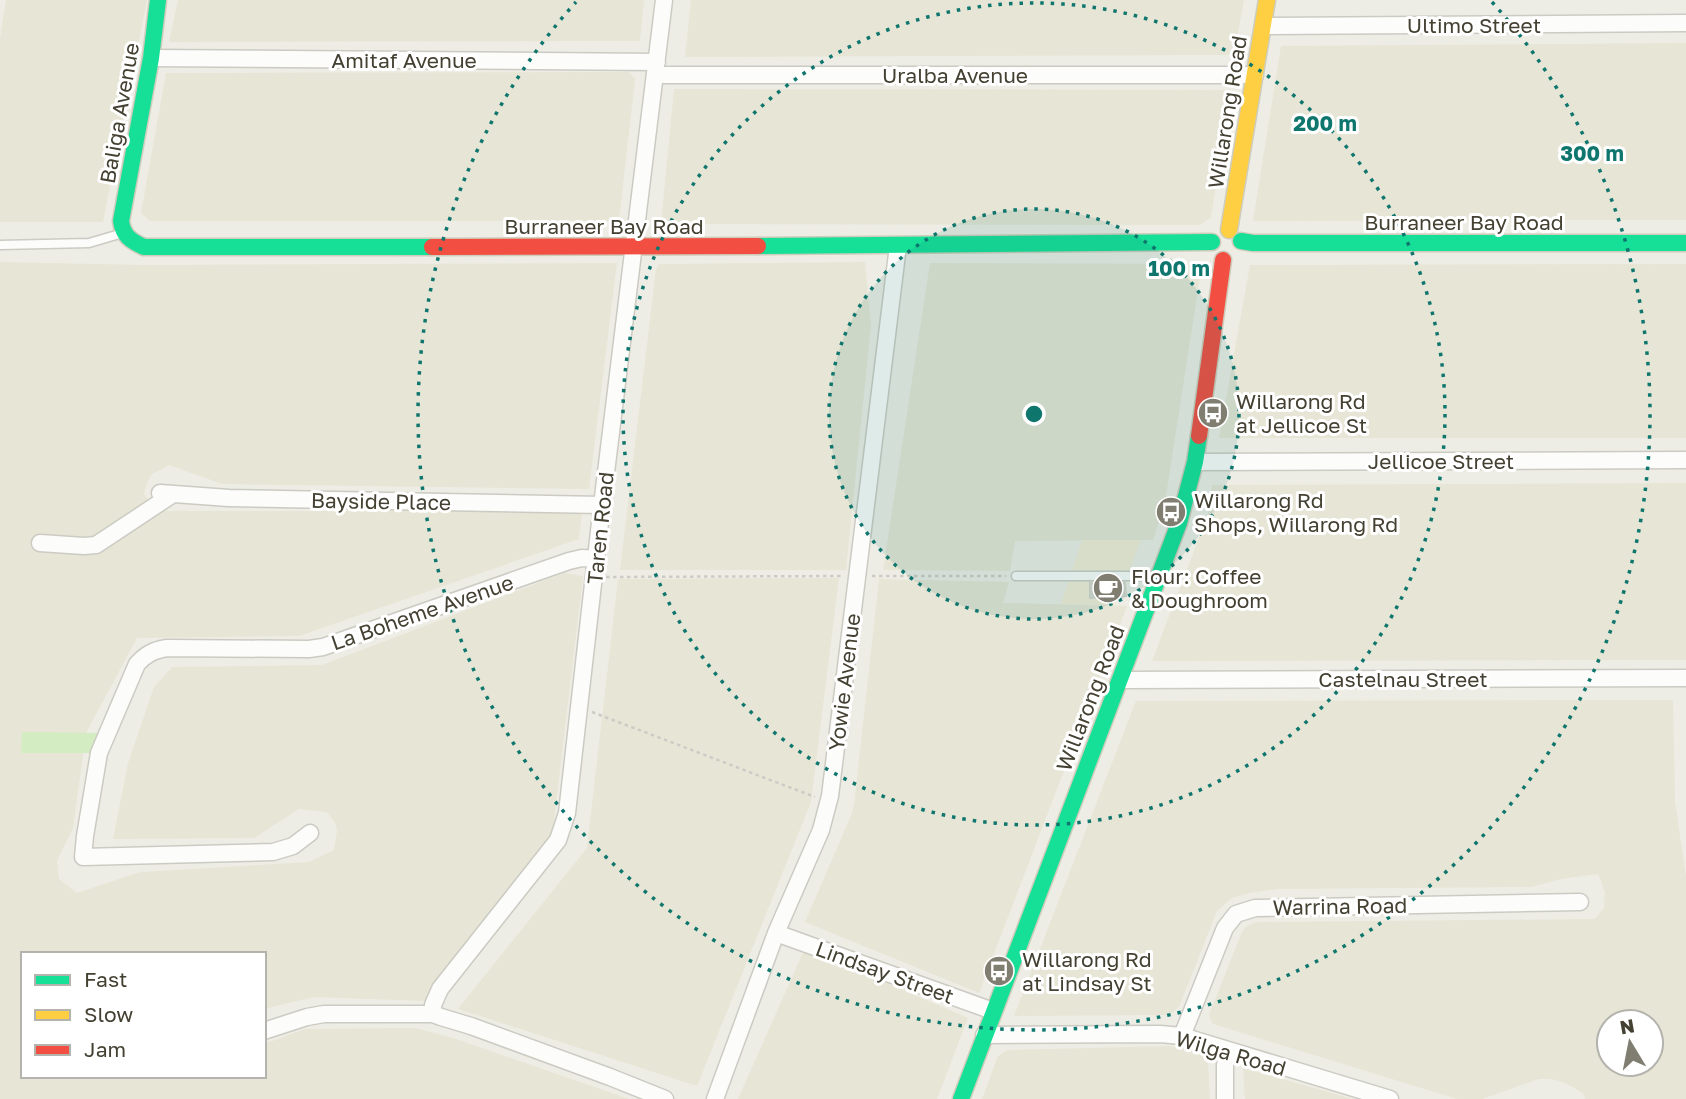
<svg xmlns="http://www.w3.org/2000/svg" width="1686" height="1099" font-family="'Golos Text',sans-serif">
<rect width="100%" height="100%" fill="#eeede5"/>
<!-- residential -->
<path fill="#e7e5d5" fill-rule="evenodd" d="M6,0H147L103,222H0V38Z
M178,0H644L640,41L169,42Z
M691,0H1244L1234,55L685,57Z
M1686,43V220L1253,221L1281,46Z
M629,72L635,79L619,221H150L141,213L166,73Z
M674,89L1231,90L1211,217L1200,225L661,224Z
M0,262L143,265L617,263L589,489L222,484L169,465L152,474L147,483L144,494L151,504L161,511H582L579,539L299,636L137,638L86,733L73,828L57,861L59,879L77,893L140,872L309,862L334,850L337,831L335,823L327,812L299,809L254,838L113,839L128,763L154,687L172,667L322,665L564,573L583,576L552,838L425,1001L314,997L264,1009V954H23V1076H264V1044L305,1029L415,1028L453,1038L629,1099H0Z
M865,262L871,325L846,570H620L656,269L659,264Z
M930,263L1202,264L1165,502L1153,540L1015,541L1010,571L883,570Z
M1686,264V438H1219L1250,265Z
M1686,483V660L1152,661L1208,514L1212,485Z
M839,578L811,802L697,1086L458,1009L587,848L618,579Z
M879,579L1009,582L1003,603L1127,606L979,993L805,922L850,818L854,805Z
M1673,700L1675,801L1686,877V1099H1585L1583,1093L1567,1084L1552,1079H1539L1482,1099H1457L1213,1024L1209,1015L1239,939L1243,930L1247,926L1256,922L1595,919L1604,908L1605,892L1598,874L1561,879L1531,887L1278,889L1249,893L1232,898L1217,911L1179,1007L1169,1015L1014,1016L1136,701ZM1609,1022H1651V1064H1609Z
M805,948L968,1018L937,1099H738Z
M1171,1046L1200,1051L1208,1061L1210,1099H982L998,1056L1008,1050Z
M1243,1068L1353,1099H1245Z"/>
<!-- commercial -->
<path fill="#f3ecd6" d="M1082,540H1141L1115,606L1061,604Z"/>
<!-- green -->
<path fill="#d4ecc2" d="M22,732L107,733L99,753H21Z"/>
<!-- building -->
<path fill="#d7d6ce" stroke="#d6d4cb" stroke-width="2" d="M1090,583H1125L1126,596L1090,598Z"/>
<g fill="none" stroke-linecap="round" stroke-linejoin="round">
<!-- lane casing -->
<g stroke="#cccbc3" stroke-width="11">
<path id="lane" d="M0,245L89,243L123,233
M1016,576H1157"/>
</g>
<!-- street casing -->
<g stroke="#cccbc3" stroke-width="19">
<path id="street" d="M1263,26L1686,23
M151,58L657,62
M656,75H1255
M1195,462L1686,460
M160,493L229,498L602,505
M40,543L84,546L96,545L173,494
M1120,680L1686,678
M310,833L293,846L273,852L83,857L85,836L99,753L137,664C146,654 154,650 167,648L309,649L323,647L569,561L582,558L596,559
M776,933L993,1011
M433,1014V1005L440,989L558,840L567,813L602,505L664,0
M264,1031L307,1017L324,1014H433L441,1017L471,1026L610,1077L665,1099
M984,1035L1160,1034L1182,1036L1390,1099
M1182,1036L1225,928L1236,914L1255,908L1580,902
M715,1099L776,933L821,830L830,796L898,246
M1225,1099V1065L1228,1050"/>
</g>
<!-- fast casing -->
<g stroke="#ceccbb" stroke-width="19">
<path id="fast" d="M158,0L151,58L121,221C123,236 131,241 144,247H432
M1241,241L1253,243H1686
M758,246L1212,242
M961,1099L1179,523L1195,462L1199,436"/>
</g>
<!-- slow casing -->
<g stroke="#ceccbb" stroke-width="19">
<path id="slow" d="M1229,230L1267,0"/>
</g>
<!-- jam casing -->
<g stroke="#ceccbb" stroke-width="19">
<path id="jam" d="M432,247L758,246
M1199,436L1223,260"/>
</g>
<!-- path -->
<path stroke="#cdcbc5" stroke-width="2.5" stroke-dasharray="3.5 3.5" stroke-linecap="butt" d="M872,576H1006
M606,577L841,576
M592,712L815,797"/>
<!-- lane -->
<use href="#lane" stroke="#fcfcfb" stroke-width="8"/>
<!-- street -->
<use href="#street" stroke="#fcfcfb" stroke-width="16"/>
<!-- fast -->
<use href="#fast" stroke="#16e098" stroke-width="16"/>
<!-- slow -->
<use href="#slow" stroke="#ffcf43" stroke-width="16"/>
<!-- jam -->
<use href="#jam" stroke="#f24e42" stroke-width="16"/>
</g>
<!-- distance rings -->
<circle cx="1034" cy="414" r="205" fill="#0f766e" fill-opacity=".12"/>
<g fill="none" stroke="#0f766e" stroke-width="3.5" stroke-dasharray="3.5 7">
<circle cx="1034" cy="414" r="205"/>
<circle cx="1034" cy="414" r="411"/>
<path d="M1492 2A616 616 0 1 1 576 2"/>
</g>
<!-- icons -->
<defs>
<g id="bus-disc" transform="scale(1.575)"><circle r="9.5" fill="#807d71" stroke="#fff"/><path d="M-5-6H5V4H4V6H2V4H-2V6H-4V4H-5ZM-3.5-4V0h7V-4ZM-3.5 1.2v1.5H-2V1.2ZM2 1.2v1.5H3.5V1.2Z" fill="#fff"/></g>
<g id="cafe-disc" transform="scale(1.575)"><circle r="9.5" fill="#807d71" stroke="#fff"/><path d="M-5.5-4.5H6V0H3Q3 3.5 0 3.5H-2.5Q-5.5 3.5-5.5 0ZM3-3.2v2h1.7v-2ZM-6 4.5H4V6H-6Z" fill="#fff"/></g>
</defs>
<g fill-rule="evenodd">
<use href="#bus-disc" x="1213" y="413"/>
<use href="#bus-disc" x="1171" y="512"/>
<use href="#cafe-disc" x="1108" y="588"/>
<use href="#bus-disc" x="999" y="971"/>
</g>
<g text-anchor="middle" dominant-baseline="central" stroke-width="6" stroke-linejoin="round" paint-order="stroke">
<!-- street labels -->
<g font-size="21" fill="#444032" stroke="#fff">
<text x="1474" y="25">Ultimo Street</text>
<text x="404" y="60">Amitaf Avenue</text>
<text x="955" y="75">Uralba Avenue</text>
<text transform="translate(1227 112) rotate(-81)">Willarong Road</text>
<text transform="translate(119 113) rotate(-80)">Baliga Avenue</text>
<text x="1464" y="222">Burraneer Bay Road</text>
<text x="604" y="226">Burraneer Bay Road</text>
<text x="1441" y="461">Jellicoe Street</text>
<text transform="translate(381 501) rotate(1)">Bayside Place</text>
<text transform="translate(600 528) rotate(-84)">Taren Road</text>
<text transform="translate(422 612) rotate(-19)">La Boheme Avenue</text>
<text x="1403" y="679">Castelnau Street</text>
<text transform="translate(844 682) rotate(-83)">Yowie Avenue</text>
<text transform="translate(1090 698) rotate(-69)">Willarong Road</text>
<text transform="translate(1340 906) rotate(-1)">Warrina Road</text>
<text transform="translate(885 972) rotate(20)">Lindsay Street</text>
<text transform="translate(1231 1053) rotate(16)">Wilga Road</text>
</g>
<!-- poi labels -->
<g font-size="21" fill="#444032" stroke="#fff" text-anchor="start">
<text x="1236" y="401">Willarong Rd<tspan x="1236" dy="24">at Jellicoe St</tspan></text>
<text x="1194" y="500">Willarong Rd<tspan x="1194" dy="24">Shops, Willarong Rd</tspan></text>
<text x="1131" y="576">Flour: Coffee<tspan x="1131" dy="24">&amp; Doughroom</tspan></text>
<text x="1022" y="959">Willarong Rd<tspan x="1022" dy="24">at Lindsay St</tspan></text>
</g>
</g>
<circle cx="1034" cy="414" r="10" fill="#0f766e" stroke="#fff" stroke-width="3.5"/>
<g font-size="21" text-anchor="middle" font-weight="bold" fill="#0f766e" stroke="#fff" stroke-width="6" stroke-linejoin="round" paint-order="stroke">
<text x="1325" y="131">200 m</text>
<text x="1592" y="161">300 m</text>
<text x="1179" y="276">100 m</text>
</g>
<!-- legend -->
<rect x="21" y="952" width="245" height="126" fill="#ffffff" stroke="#b4b3ad" stroke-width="2"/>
<rect x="35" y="975" width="35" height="10" fill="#16e098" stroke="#b4b3ad" stroke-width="2"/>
<text x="84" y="987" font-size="21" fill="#444032">Fast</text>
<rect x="35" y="1010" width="35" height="10" fill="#ffcf43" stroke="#b4b3ad" stroke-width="2"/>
<text x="84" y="1022" font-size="21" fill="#444032">Slow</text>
<rect x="35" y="1045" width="35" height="10" fill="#f24e42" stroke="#b4b3ad" stroke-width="2"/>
<text x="84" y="1057" font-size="21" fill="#444032">Jam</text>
<!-- north arrow -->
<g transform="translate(1630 1043) rotate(350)"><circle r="33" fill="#ffffff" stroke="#b4b3ad" stroke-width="2"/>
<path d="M0-5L12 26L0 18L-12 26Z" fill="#807d71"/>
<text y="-10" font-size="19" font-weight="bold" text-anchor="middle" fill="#444032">N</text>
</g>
</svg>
